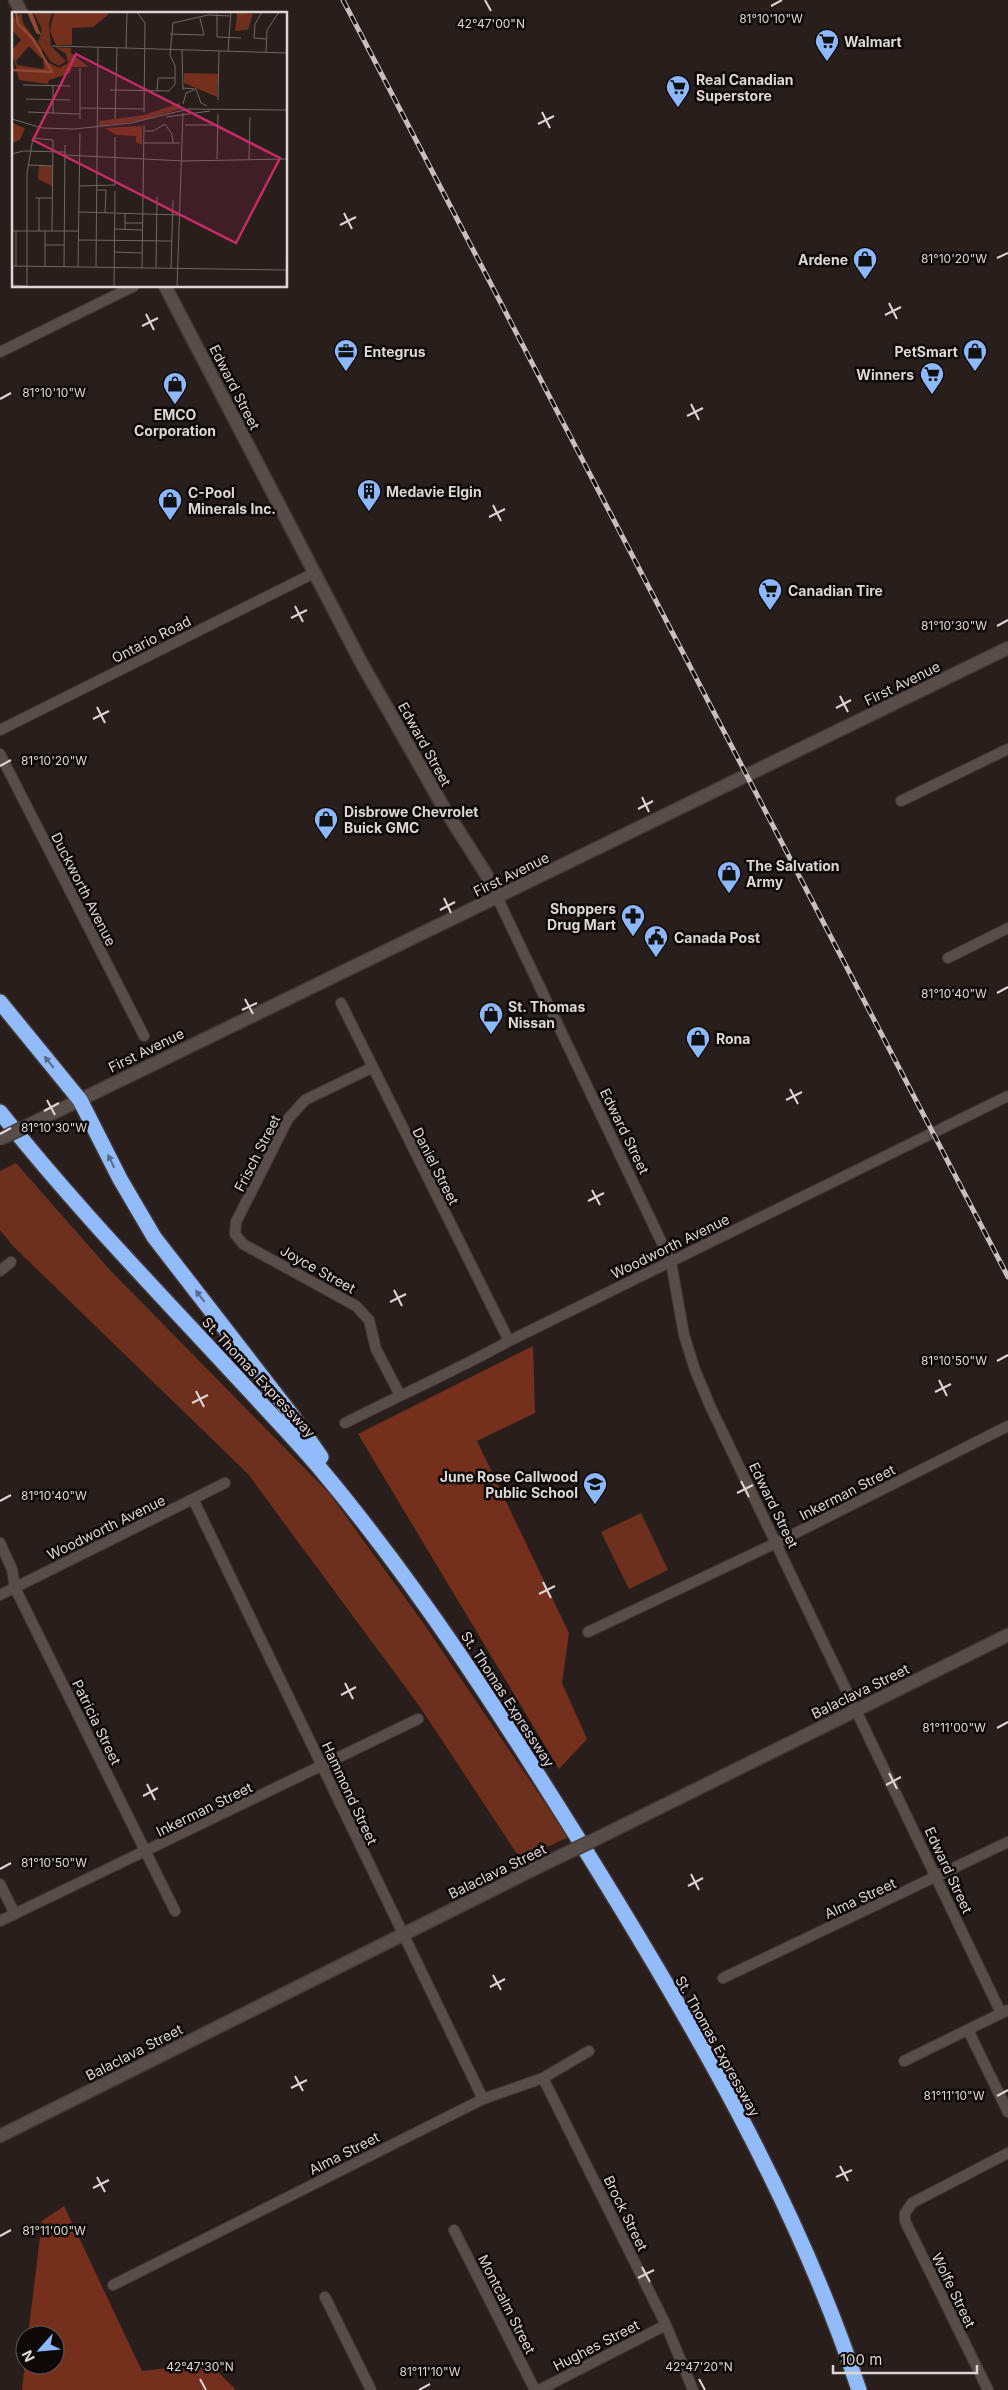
<svg xmlns="http://www.w3.org/2000/svg" width="1008" height="2390" font-family="Inter,sans-serif">
<rect width="100%" height="100%" fill="#281e1b"/>
<!-- green -->
<path fill="#6e301e" d="M16,1163L110,1270L329,1493L424,1624L568,1837L521,1860L420,1707L248,1474L13,1246L0,1230V1171Z
M641,1513L668,1570L629,1589L601,1532Z"/>
<!-- forest -->
<path fill="#74301d" d="M533,1346L535,1413L477,1441L569,1633L562,1683L587,1739L559,1769L358,1434Z
M64,2206L142,2371L209,2363L236,2390H22L25,2362V2365H55V2335H28L42,2221Z"/>
<g fill="none" stroke-linecap="round" stroke-linejoin="round">
<!-- street casing -->
<g stroke="#413937" stroke-width="12">
<path id="street" d="M0,352L134,286
M0,730L314,573
M0,754L144,1036
M901,801L1008,749
M497,897L671,1262L684,1335L695,1370L711,1408L1001,2013
M948,958L1008,928
M341,1003L509,1341
M371,1068L305,1100L288,1119L236,1222L235,1234L243,1244L356,1306L369,1320L376,1349L400,1395
M0,1271L11,1262
M345,1423C400,1395 455,1371 509,1341L1008,1096
M193,1499L483,2099
M0,1543L12,1569L15,1588L175,1911
M0,1595L225,1483
M588,1632L776,1543L1008,1426
M0,1884L15,1914
M0,1921L418,1719
M723,1978L1008,1842
M968,2030L1008,2112
M904,2061L1008,2010
M543,2078L666,2325L693,2390
M454,2230L535,2390
M113,2285L483,2099L543,2078L589,2051
M325,2297L371,2390
M539,2390L666,2325
M988,2390L905,2221V2213L912,2203L1008,2153"/>
</g>
<!-- secondary casing -->
<g stroke="#413937" stroke-width="15">
<path id="secondary" d="M15,0L22,14
M165,286L362,664L444,808L486,874L497,897
M41,1119C363,961 686,805 1008,648
M602,1836L1008,1635
M0,2136L532,1870"/>
</g>
<!-- highway casing -->
<g stroke="#413937" stroke-width="18">
<path id="highway" d="M0,1002L80,1100L120,1179L154,1237L291,1414L321,1457
M0,1112C76,1208 161,1295 244,1385C269,1412 294,1438 318,1466C420,1587 505,1721 589,1856C693,2024 797,2202 859,2390"/>
</g>
<!-- street -->
<use href="#street" stroke="#584d49" stroke-width="10"/>
<!-- secondary -->
<use href="#secondary" stroke="#584d49" stroke-width="12"/>
<!-- highway -->
<use href="#highway" stroke="#92bbfc" stroke-width="15"/>
<!-- rail casing -->
<g stroke="#c8c0be" stroke-width="5">
<path id="rail" d="M343,0L1008,1277"/>
</g>
<!-- rail -->
<use href="#rail" stroke="#0e0908" stroke-width="3" stroke-dasharray="9" stroke-linecap="butt"/>
<!-- secondary-bridge casing -->
<g stroke="#413937" stroke-width="15" stroke-linecap="butt">
<path id="secondary-bridge" d="M0,1139L41,1119
M532,1870L602,1836"/>
</g>
<!-- secondary-bridge -->
<use href="#secondary-bridge" stroke="#584d49" stroke-width="12"/>
</g>
<!-- one-way arrows -->
<defs><path id="oneway-solid" d="M-6-.8H1V-3.2L6.5 0L1 3.2V.8H-6Z" transform="scale(1.25)"/></defs>
<g fill="#576b8e">
<use href="#oneway-solid" transform="translate(49 1062) rotate(-129)"/>
<use href="#oneway-solid" transform="translate(111 1161) rotate(-116)"/>
<use href="#oneway-solid" transform="translate(200 1296) rotate(-128)"/>
</g>
<!-- ticks -->
<path fill="none" stroke="#ddd6d4" stroke-width="2" d="M485,0L491,11M771,6L782,0M542,112L550,128M538,124L554,116M344,213L352,229M340,225L356,217M997,258L1008,253M889,303L897,319M146,314L154,330M885,315L901,307M142,326L158,318M0,399L11,393M691,404L699,420M687,416L703,408M493,505L501,521M489,517L505,509M295,606L303,622M291,618L307,610M997,626L1008,620M840,696L848,712M97,707L105,723M836,708L851,700M93,719L109,711M0,766L11,760M642,797L649,812M638,809L653,801M444,898L451,913M440,910L455,902M997,993L1008,987M245,999L253,1014M242,1010L257,1003M790,1089L798,1104M47,1100L55,1115M786,1100L802,1092M44,1111L59,1103M0,1134L11,1128M592,1190L600,1205M588,1201L604,1193M394,1290L402,1306M390,1302L406,1294M997,1361L1008,1355M939,1380L947,1396M196,1391L204,1407M935,1392L951,1384M192,1403L208,1395M741,1481L749,1497M737,1493L753,1485M0,1501L11,1495M543,1582L551,1598M539,1594L555,1586M345,1683L353,1699M341,1695L356,1687M997,1728L1008,1722M889,1773L897,1789M147,1784L155,1800M886,1785L901,1777M143,1796L158,1788M0,1869L11,1863M691,1874L699,1890M688,1886L703,1878M493,1975L501,1990M490,1987L505,1979M295,2076L303,2091M291,2088L307,2080M997,2096L1008,2090M840,2166L848,2181M97,2177L105,2192M836,2177L852,2170M93,2188L109,2180M0,2236L11,2230M642,2267L650,2282M638,2278L654,2270M200,2379L206,2390M699,2379L705,2390M419,2390L430,2384"/>
<!-- icons -->
<defs>
<g id="supermarket-pin" transform="scale(1.25)"><path d="M0 17L-7.5 6A9.5 9.5 0 1 1 7.5 6Z" fill="#8eb8fd" stroke="#0e0908"/><path d="M-6-5.5h2.5l.6 2H6L4.5 2H-2.5L-4.4-4H-6ZM-1.5 3.2a1.3 1.3 0 1 0 .1 0ZM3 3.2a1.3 1.3 0 1 0 .1 0Z" fill="#111"/></g>
<g id="shop-pin" transform="scale(1.25)"><path d="M0 17L-7.5 6A9.5 9.5 0 1 1 7.5 6Z" fill="#8eb8fd" stroke="#0e0908"/><path d="M-5-2.5h2.3a2.7 3.5 0 0 1 5.4 0H5L5.5 6h-11ZM-1.5-2.5h3a1.5 2.3 0 0 0-3 0Z" fill="#111"/></g>
<g id="office-pin" transform="scale(1.25)"><path d="M0 17L-7.5 6A9.5 9.5 0 1 1 7.5 6Z" fill="#8eb8fd" stroke="#0e0908"/><path d="M-6-3h4V-5.5h4V-3h4V5H-6ZM-1-4.5V-3h2v-1.5ZM-6 0V1H6V0Z" fill="#111"/></g>
<g id="building-pin" transform="scale(1.25)"><path d="M0 17L-7.5 6A9.5 9.5 0 1 1 7.5 6Z" fill="#8eb8fd" stroke="#0e0908"/><path d="M-4-6H4V6H1V3H-1V6H-4ZM-2.5-4.3h1.7v1.8h-1.7ZM.8-4.3h1.7v1.8H.8ZM-2.5-1h1.7V.8h-1.7ZM.8-1h1.7V.8H.8Z" fill="#111"/></g>
<g id="pharmacy-pin" transform="scale(1.25)"><path d="M0 17L-7.5 6A9.5 9.5 0 1 1 7.5 6Z" fill="#8eb8fd" stroke="#0e0908"/><path d="M-2-6h4v4h4v4h-4v4h-4v-4h-4v-4h4Z" fill="#111"/></g>
<g id="civic-pin" transform="scale(1.25)"><path d="M0 17L-7.5 6A9.5 9.5 0 1 1 7.5 6Z" fill="#8eb8fd" stroke="#0e0908"/><path d="M-.6-6.5H3V-4.5H.6V-3L4-1V1h2V6H-6V1h2V-1L-.6-3ZM-1.2 2.5V6h2.4V2.5Z" fill="#111"/></g>
<g id="school-pin" transform="scale(1.25)"><path d="M0 17L-7.5 6A9.5 9.5 0 1 1 7.5 6Z" fill="#8eb8fd" stroke="#0e0908"/><path d="M0-5L7-2L0 1L-7-2ZM-4 1L0 2.5L4 1V4Q0 6-4 4Z" fill="#111"/></g>
</defs>
<g fill-rule="evenodd">
<use href="#supermarket-pin" x="827" y="41"/>
<use href="#supermarket-pin" x="678" y="87"/>
<use href="#shop-pin" x="865" y="259"/>
<use href="#office-pin" x="346" y="351"/>
<use href="#shop-pin" x="975" y="351"/>
<use href="#supermarket-pin" x="932" y="374"/>
<use href="#shop-pin" x="175" y="384"/>
<use href="#building-pin" x="369" y="491"/>
<use href="#shop-pin" x="170" y="500"/>
<use href="#supermarket-pin" x="770" y="590"/>
<use href="#shop-pin" x="326" y="819"/>
<use href="#shop-pin" x="729" y="873"/>
<use href="#pharmacy-pin" x="633" y="916"/>
<use href="#civic-pin" x="656" y="937"/>
<use href="#shop-pin" x="491" y="1014"/>
<use href="#shop-pin" x="698" y="1038"/>
<use href="#school-pin" x="595" y="1484"/>
</g>
<g text-anchor="middle" dominant-baseline="central" stroke-width="5" stroke-linejoin="round" paint-order="stroke">
<!-- poi labels -->
<g font-size="14" font-weight="bold" fill="#ddd6d4" stroke="#0e0908" text-anchor="start">
<text x="844" y="41">Walmart</text>
<text x="696" y="79">Real Canadian<tspan x="696" dy="16">Superstore</tspan></text>
<text x="848" y="259" text-anchor="end">Ardene</text>
<text x="364" y="351">Entegrus</text>
<text x="958" y="351" text-anchor="end">PetSmart</text>
<text x="914" y="374" text-anchor="end">Winners</text>
<text x="175" y="414" text-anchor="middle">EMCO<tspan x="175" dy="16">Corporation</tspan></text>
<text x="386" y="491">Medavie Elgin</text>
<text x="188" y="492">C-Pool<tspan x="188" dy="16">Minerals Inc.</tspan></text>
<text x="788" y="590">Canadian Tire</text>
<text x="344" y="811">Disbrowe Chevrolet<tspan x="344" dy="16">Buick GMC</tspan></text>
<text x="746" y="865">The Salvation<tspan x="746" dy="16">Army</tspan></text>
<text x="616" y="908" text-anchor="end">Shoppers<tspan x="616" dy="16">Drug Mart</tspan></text>
<text x="674" y="937">Canada Post</text>
<text x="508" y="1006">St. Thomas<tspan x="508" dy="16">Nissan</tspan></text>
<text x="716" y="1038">Rona</text>
<text x="578" y="1476" text-anchor="end">June Rose Callwood<tspan x="578" dy="16">Public School</tspan></text>
</g>
<!-- street labels -->
<g font-size="14" fill="#ddd6d4" stroke="#0e0908">
<text transform="translate(235 387) rotate(63)">Edward Street</text>
<text transform="translate(151 639) rotate(-27)">Ontario Road</text>
<text transform="translate(902 683) rotate(-26)">First Avenue</text>
<text transform="translate(425 744) rotate(61)">Edward Street</text>
<text transform="translate(511 874) rotate(-26)">First Avenue</text>
<text transform="translate(84 889) rotate(63)">Duckworth Avenue</text>
<text transform="translate(146 1050) rotate(-26)">First Avenue</text>
<text transform="translate(625 1131) rotate(64)">Edward Street</text>
<text transform="translate(257 1153) rotate(-63)">Frisch Street</text>
<text transform="translate(436 1166) rotate(63)">Daniel Street</text>
<text transform="translate(670 1246) rotate(-26)">Woodworth Avenue</text>
<text transform="translate(318 1269) rotate(29)">Joyce Street</text>
<text transform="translate(259 1377) rotate(47)">St. Thomas Expressway</text>
<text transform="translate(847 1492) rotate(-27)">Inkerman Street</text>
<text transform="translate(774 1505) rotate(64)">Edward Street</text>
<text transform="translate(106 1527) rotate(-26)">Woodworth Avenue</text>
<text transform="translate(860 1691) rotate(-26)">Balaclava Street</text>
<text transform="translate(508 1699) rotate(57)">St. Thomas Expressway</text>
<text transform="translate(97 1722) rotate(64)">Patricia Street</text>
<text transform="translate(350 1793) rotate(65)">Hammond Street</text>
<text transform="translate(204 1809) rotate(-26)">Inkerman Street</text>
<text transform="translate(949 1870) rotate(65)">Edward Street</text>
<text transform="translate(497 1871) rotate(-26)">Balaclava Street</text>
<text transform="translate(860 1898) rotate(-25)">Alma Street</text>
<text transform="translate(718 2046) rotate(61)">St. Thomas Expressway</text>
<text transform="translate(134 2052) rotate(-27)">Balaclava Street</text>
<text transform="translate(344 2153) rotate(-27)">Alma Street</text>
<text transform="translate(626 2213) rotate(64)">Brock Street</text>
<text transform="translate(954 2290) rotate(64)">Wolfe Street</text>
<text transform="translate(507 2304) rotate(63)">Montcalm Street</text>
<text transform="translate(596 2345) rotate(-27)">Hughes Street</text>
</g>
</g>
<!-- overview -->
<g transform="translate(12 12)">
<rect width="275" height="275" fill="#281e1b"/>
<path d="M21,0H40L37,13L39,34L54,49L47,54L38,49L26,30L30,17ZM222,0L241,2L236,18L223,19L225,2ZM168,91V97L127,109L87,114V109L132,103ZM27,154H40V174L26,167Z" fill="#6e301e"/>
<path d="M0,0L6,12V5L9,0L11,11L30,37V47L17,34L4,49L5,53L32,57L31,48L47,56L56,51L54,42L43,35L59,36V41L77,55H60L58,61L37,68L36,72L7,68L0,38L9,28L0,18ZM42,0H96V3L81,15L60,16V33H44L38,19ZM172,61L206,62L205,85L172,71ZM0,111L13,116L8,128L0,131ZM130,114V133L124,130V124L104,123L93,116Z" fill="#74301d"/>
<path d="M15,0H20L29,23L24,21Z" fill="#904936"/>
<path fill="none" stroke="#904936" stroke-width="2.5" d="M0,58L40,60L21,27L6,12L4,0"/>
<path fill="none" stroke="#706865" stroke-width="1" d="M115,0L114,36L275,41M125,0L133,11L132,100M250,0L243,12L242,26L254,27M205,2V25L229,26M158,22L192,23L188,6M40,34L114,36M170,38L171,78M216,39L219,0M254,41L255,18L267,0M11,73L58,74M41,73V101M171,76L184,77L189,91L195,94M98,78L157,79M145,79L146,66H163M157,79L163,72V54L158,43L161,11L196,3L218,4M14,87L58,88M206,88L207,39M171,92L174,81L182,78M68,96L132,97M16,100L67,102M154,105L198,99M0,107L30,116L62,117L119,111L176,97L275,98M68,107V56M103,107L105,36M173,113H206M132,119H141L153,112L160,122L161,131M132,131H168M0,142L11,139L53,140M53,143L172,149L275,147M205,147L206,102M237,147L238,105M16,153L41,154M67,174L103,173V125M85,178H94L93,201M23,186H40M67,200L168,203M113,211H130M102,217L130,218M113,217V201M0,219H67M27,219V186M67,228L160,229M33,233H52M102,240L130,241M0,254L275,258M4,254V219M33,255V219M52,255L53,133M66,255L68,121M84,255L86,35M130,256L132,113M144,256L145,185M159,257L161,188M0,273L15,274M15,275V161L21,126L41,128L40,219M102,275L103,179M165,275L171,101M274,275L275,211"/>
<path fill="#c52b67" fill-opacity="0.15" stroke="#c52b67" stroke-width="2.5" d="M64,42L268,146L224,231L21,128Z"/>
<rect width="275" height="275" fill="none" stroke="#ddd6d4" stroke-width="2.5"/>
</g>
<g font-size="12" text-anchor="middle" fill="#ddd6d4" stroke="#0e0908" stroke-width="5" stroke-linejoin="round" paint-order="stroke">
<text x="771" y="23">81°10'10"W</text>
<text x="491" y="28">42°47'00"N</text>
<text x="954" y="263">81°10'20"W</text>
<text x="54" y="397">81°10'10"W</text>
<text x="954" y="630">81°10'30"W</text>
<text x="54" y="765">81°10'20"W</text>
<text x="954" y="998">81°10'40"W</text>
<text x="54" y="1132">81°10'30"W</text>
<text x="954" y="1365">81°10'50"W</text>
<text x="54" y="1500">81°10'40"W</text>
<text x="954" y="1732">81°11'00"W</text>
<text x="54" y="1867">81°10'50"W</text>
<text x="954" y="2100">81°11'10"W</text>
<text x="54" y="2235">81°11'00"W</text>
<text x="200" y="2371">42°47'30"N</text>
<text x="699" y="2371">42°47'20"N</text>
<text x="430" y="2376">81°11'10"W</text>
</g>
<!-- north arrow -->
<g transform="translate(40 2350) rotate(243)"><circle r="24" fill="#0e0908" stroke="#615b5a"/>
<path d="M0-4L9 19L0 12L-9 19Z" fill="#8eb8fd"/>
<text y="-8" font-size="14" font-weight="bold" text-anchor="middle" fill="#ddd6d4">N</text>
</g>
<!-- scale -->
<path d="M833 2365v8h144v-8" fill="none" stroke="#ddd6d4" stroke-width="2.5"/>
<text x="840" y="2365" font-size="15" fill="#ddd6d4" stroke="#0e0908" stroke-width="4" paint-order="stroke">100 m</text>
</svg>
